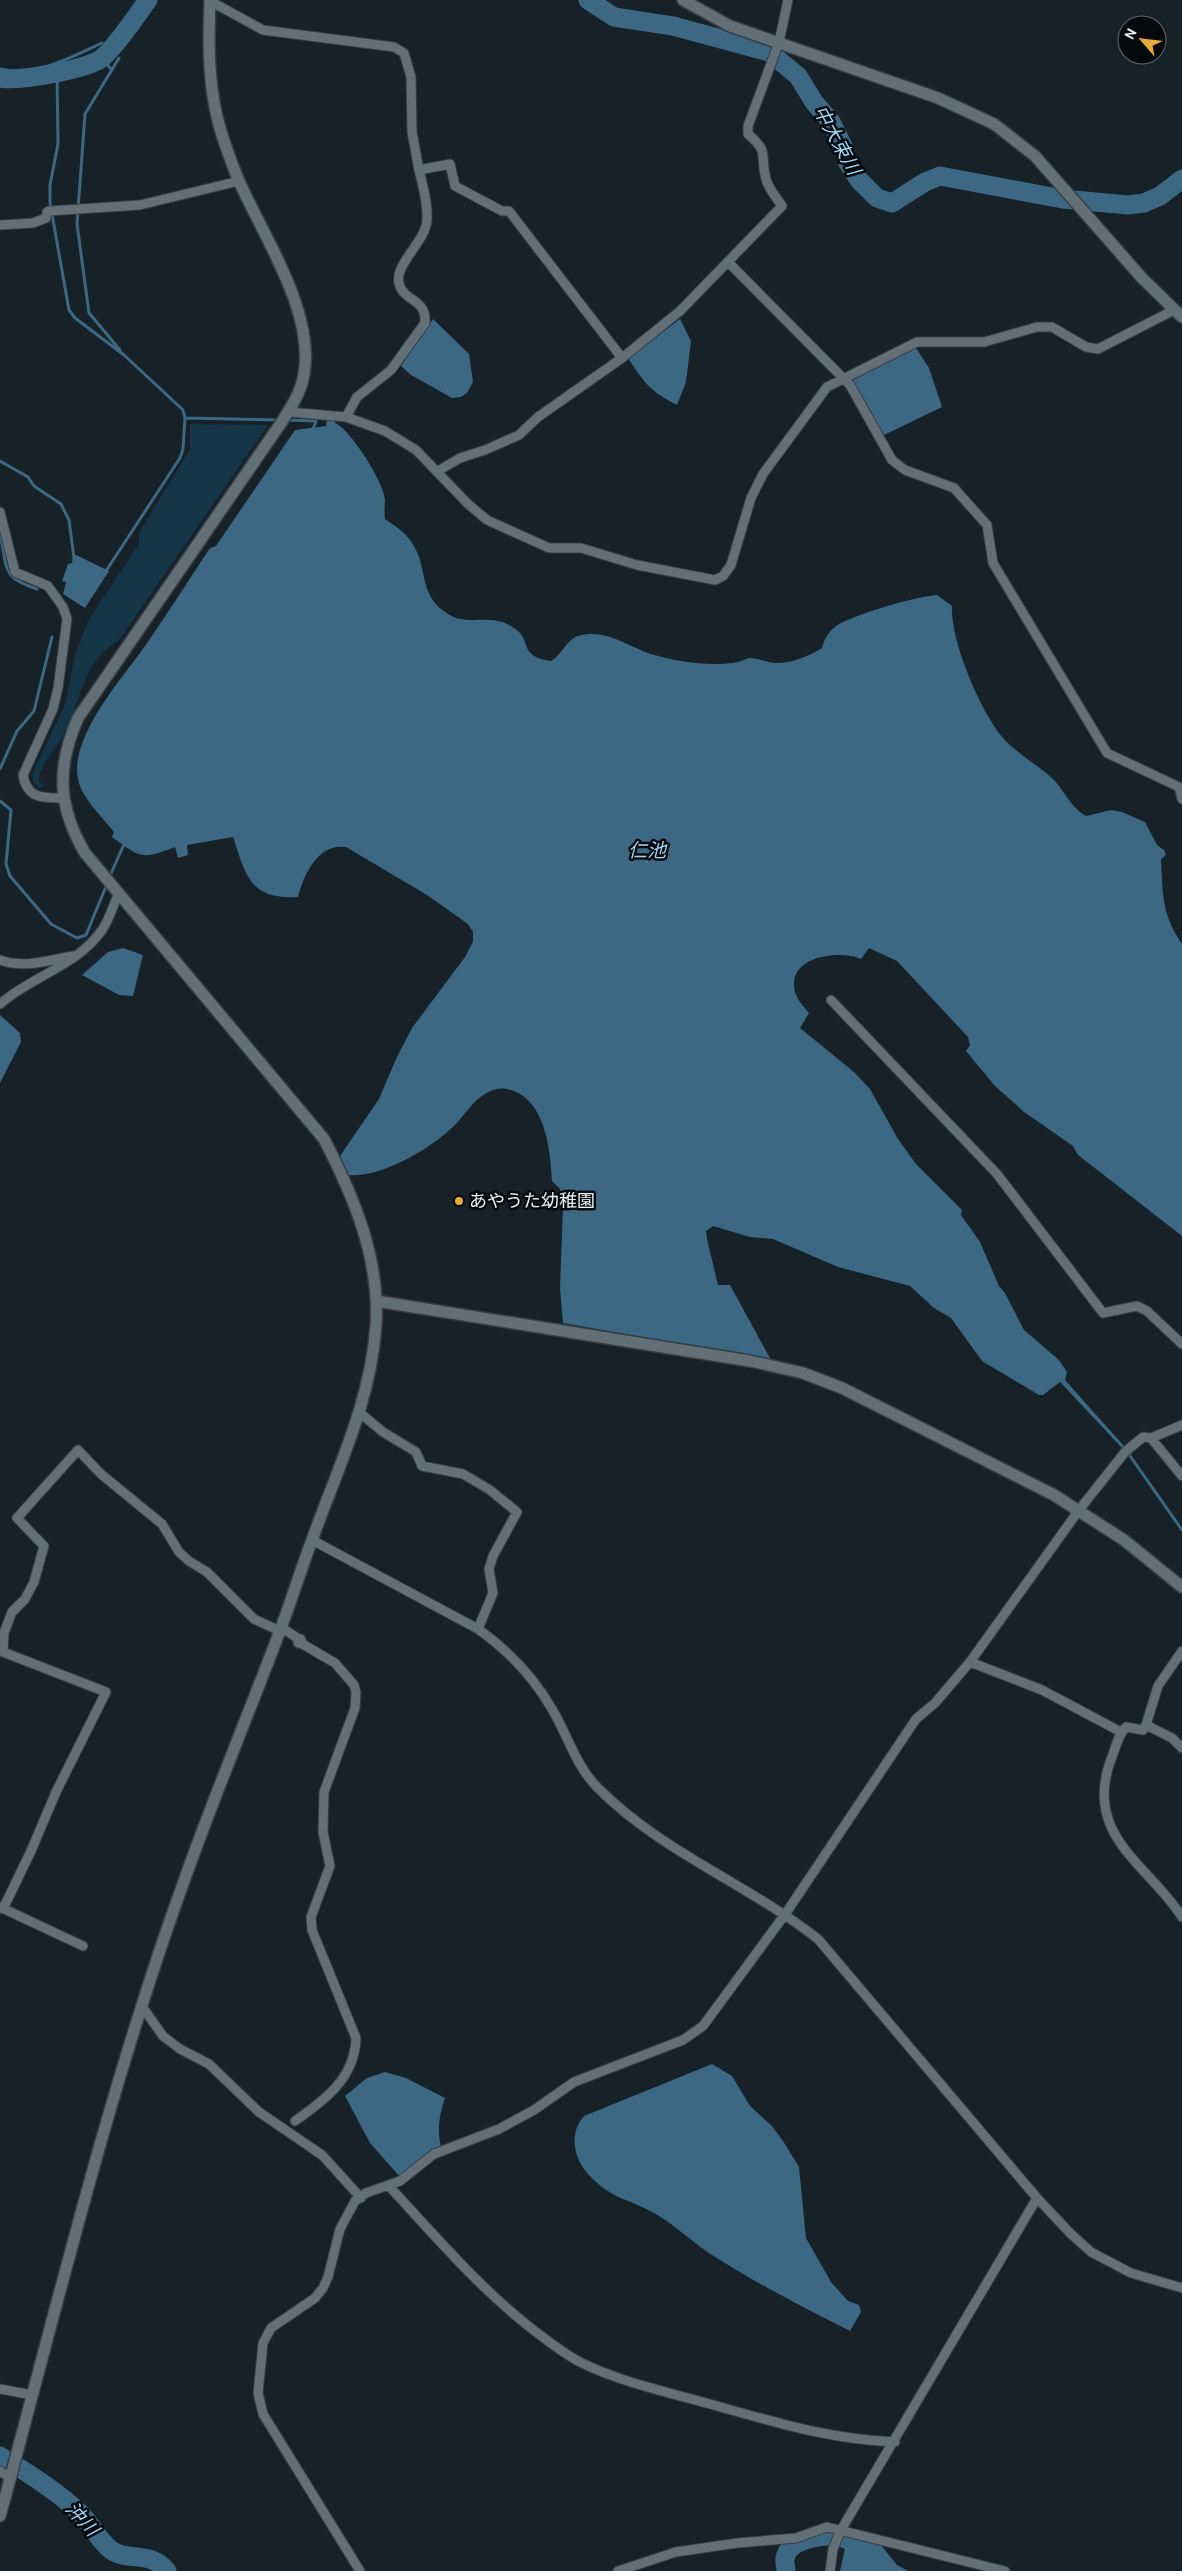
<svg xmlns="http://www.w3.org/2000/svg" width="1182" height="2571" font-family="Cabin,'Noto Sans JP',sans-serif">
<rect width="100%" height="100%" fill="#162128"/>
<!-- green -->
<path fill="#153648" d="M190,424L268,425L119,640C107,648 97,657 90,670C78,693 74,719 60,741C54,751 37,770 39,781L44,786L40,788L33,781L32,774L65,705L75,655L89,619L139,544V533L190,449Z"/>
<!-- water -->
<path fill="#3c6883" d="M433,319L469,354L473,382L467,393L461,397L452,398L411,375L401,366Z
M680,319L691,341L686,382L677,405C650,391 645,384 628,358Z
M916,348L929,368L942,407L884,435L854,384L853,379Z
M327,419L335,420V423C351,430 383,481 385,499C385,506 384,511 385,519C397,527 408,534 415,548C428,572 419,596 448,614C468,627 492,612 514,628C533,640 517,656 551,661C562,655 566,640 578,636C605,628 627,646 651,654C677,662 712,667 738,662C742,661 745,659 749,658C757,658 767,662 775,663C790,664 810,656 822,648C824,640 828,632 836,626C852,615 917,596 937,595L952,606C950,641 982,715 1005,740C1019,755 1038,765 1053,779C1065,791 1070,807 1086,816L1111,810L1122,812L1145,822L1157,845L1164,850L1166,855L1161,859C1163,894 1161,913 1182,944V1236L1078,1155L1073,1146L1024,1112L995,1086L966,1051L970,1045L968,1037L897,961L869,948L861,959C841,950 792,955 794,986C794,996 803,1006 809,1013L800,1028L854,1072L870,1089L898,1139L916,1164L962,1210L961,1215L980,1242L999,1286L1005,1293L1024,1330L1059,1360L1067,1372L1065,1380L1124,1446L1122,1448L1060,1382L1043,1395H1039L982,1361L951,1318L934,1308L910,1286L838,1267L773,1239L750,1237L713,1226L706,1231L707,1239L718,1285H730L771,1360L563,1323L560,1288L563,1206L560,1189L552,1181C550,1150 546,1101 511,1090C503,1087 492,1089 485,1094C473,1101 465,1114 456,1124C432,1148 382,1178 348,1175L340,1156L379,1099L396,1059L412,1028L465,957L473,942V932L468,924L427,895L346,847C318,843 304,874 298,897C250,900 246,876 233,837L187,845L188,855L178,858L175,847C141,860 141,858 112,837L114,832C103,818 84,800 79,783C66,740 122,679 145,646C167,614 188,581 210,548L216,546L295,430L326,426Z
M76,555L109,571L85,608L63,594L66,582L62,581L68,564L72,563L73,556Z
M123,948L143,955L133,996L119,995L82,975L108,952Z
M0,1015L20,1033L21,1042L0,1083Z
M712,2064L732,2076L750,2106L772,2126L783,2141L799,2167L806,2238L831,2282L848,2301L859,2305L861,2312L850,2331C805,2308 759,2285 717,2258C696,2246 679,2228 659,2216C632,2199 611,2200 588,2174C573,2157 569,2133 584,2116Z
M385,2072L406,2078L445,2098C439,2116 437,2130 441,2147L401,2178L370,2143L345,2096L367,2078Z
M862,2538L880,2544L897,2565L908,2571H840L846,2544L860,2546Z"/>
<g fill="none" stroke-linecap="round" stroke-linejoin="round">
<!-- stream -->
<path stroke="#3c6883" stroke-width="3" d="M119,58L85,114L77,224L89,313L120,350
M102,59L112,70
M0,69C34,78 72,57 102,43
M57,73L58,144L50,185V203L69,310L75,318L124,355L183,410L185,418L279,420
M285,420L316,421L313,429
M0,461L28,477L34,486L61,504L69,520L74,558
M0,534C8,568 0,577 37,589
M104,574L180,458L183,449L185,418
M0,769L17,731L34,711L52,637
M0,801L11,810L6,864L10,876L51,924L77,938L86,935L107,884
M109,878L125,842
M1128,1453L1182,1530"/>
<!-- river -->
<path stroke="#3c6883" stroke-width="19" d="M588,0L614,17L673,26L769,52L798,76L814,102L831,122L843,146L848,163L859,180L877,198L892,203L925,182L940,176L1063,199L1128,205L1144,203L1160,196L1182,179
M0,78C17,82 89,69 102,58C115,48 137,15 148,0
M0,2456C28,2473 57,2491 81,2514C92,2525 98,2540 111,2550C127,2562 151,2550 167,2571
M845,2539L855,2542L866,2571
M786,2571C786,2567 784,2562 785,2558C788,2541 817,2536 831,2536"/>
<!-- minor casing -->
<g stroke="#363e44" stroke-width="11">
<path id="minor" d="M210,1L263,30L394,47L404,53L411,77L412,132L419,170L450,164L455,186L502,211H509L622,358
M0,225L33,223L46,218L47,212L49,211L140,205L239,181
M728,262L850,385L892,460L905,470L954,488L987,525L993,563L1107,753L1179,787
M289,412L346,417L385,431L416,450L468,504L487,520L549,548H581L637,565L715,580L723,576L731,565L751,498L763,474L827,387L917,342H984L1037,327H1052L1086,347L1098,349L1174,310
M346,417L357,397L391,370L425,323C427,298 403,302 399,283C394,265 426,241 427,220C428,204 423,186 419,170
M438,471L460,458L485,450L519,435L538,417L622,358L680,311L782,206C776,197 768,188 766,179C759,154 771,154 748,134V126L779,42L788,0
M0,512L15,572L48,586L63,607L67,619L58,688L53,709L23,775C27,799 43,798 63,798
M1179,787L1182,799
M0,960C24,969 49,960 73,956
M831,1000L997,1174L1103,1313L1137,1306L1147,1311L1182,1344
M0,1004C32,976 77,966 102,930C109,920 113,906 118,895
M359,1412L383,1432L416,1452L422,1466L463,1474L490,1490L517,1512L493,1556L489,1569L493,1593L478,1629
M1151,1438L1182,1476
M312,1540L478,1629C509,1651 533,1676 552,1709C567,1734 576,1766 597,1787C661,1852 748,1884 818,1939L1037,2198L1070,2233L1091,2252L1131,2273L1182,2288
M970,1662L1042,1690L1121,1732
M1146,1725L1158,1686L1182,1651
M1182,1748L1172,1738L1146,1725L1143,1730L1126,1727C1117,1736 1115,1751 1110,1762C1084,1837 1150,1866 1182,1917
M0,1907L83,1946
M3,1909L31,1851L56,1792L106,1692L3,1652L4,1633L12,1612L25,1599L34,1582L44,1546L17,1518L78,1450L101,1474L162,1524L179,1552L189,1561L207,1572L254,1619L280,1631H287L300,1640
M141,2005L163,2036L180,2049L209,2064L259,2112L322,2155L361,2198
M295,2121C325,2100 355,2078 356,2038L312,1930L311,1917L330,1866L323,1832L324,1792L355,1708L356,1692L354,1685L335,1663L299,1642
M389,2186C436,2237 481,2290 536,2332C551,2343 567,2356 584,2364C628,2385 677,2394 724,2408C785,2425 831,2439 895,2442
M0,2389L32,2395
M0,2471L10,2478
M360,2571L263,2414L258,2393L263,2343L271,2328L315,2298L323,2288L328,2277L340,2229L355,2201L366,2193L400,2181L434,2154L499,2129L534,2110L574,2082L683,2040L703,2026L786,1913L916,1719L935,1703L970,1662L1079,1510L1125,1452L1143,1437L1151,1438L1182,1425
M618,2571L676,2552L737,2543L796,2538L827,2527L1005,2571
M830,2571L833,2549L841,2530L1037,2198"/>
</g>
<!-- tertiary casing -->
<g stroke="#363e44" stroke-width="14">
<path id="tertiary" d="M683,0L730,26L938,98L994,124L1035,156L1142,278L1182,317
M376,1301L750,1361L803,1373L842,1388L1054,1495L1124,1540L1182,1587
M299,1642L300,1640
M0,2516C58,2303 109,2088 184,1881C213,1799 247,1718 278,1636C290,1605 300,1572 312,1540C337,1470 371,1401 376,1325C380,1259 354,1197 324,1139L85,853C58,807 56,768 78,718L281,423C289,411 298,397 302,383C320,319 264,238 239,181C233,167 228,153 223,138C208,94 208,46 210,0"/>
</g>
<!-- minor -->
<use href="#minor" stroke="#626f77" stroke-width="9"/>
<!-- tertiary -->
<use href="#tertiary" stroke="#626f77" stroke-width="11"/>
</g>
<!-- markers -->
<circle fill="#eaaa39" stroke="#060a0d" stroke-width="2" cx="459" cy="1201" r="5"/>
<g text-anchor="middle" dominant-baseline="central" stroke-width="5" stroke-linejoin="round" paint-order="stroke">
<!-- poi labels -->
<g font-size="18" fill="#eaf2f7" stroke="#060a0d" text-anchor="start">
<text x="469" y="1201">あやうた幼稚園</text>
</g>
<!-- water labels -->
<g font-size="19" font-style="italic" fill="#9dd4f8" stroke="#060a0d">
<text transform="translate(837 140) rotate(61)">中大束川</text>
<text x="647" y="850">仁池</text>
<text transform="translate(82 2519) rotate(47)">沖川</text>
</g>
</g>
<!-- north arrow -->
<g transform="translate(1142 40) rotate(298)"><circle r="24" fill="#060a0d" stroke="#61676b"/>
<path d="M0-4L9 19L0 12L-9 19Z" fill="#eaaa39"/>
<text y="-8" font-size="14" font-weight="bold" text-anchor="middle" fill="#eaf2f7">N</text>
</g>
</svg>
